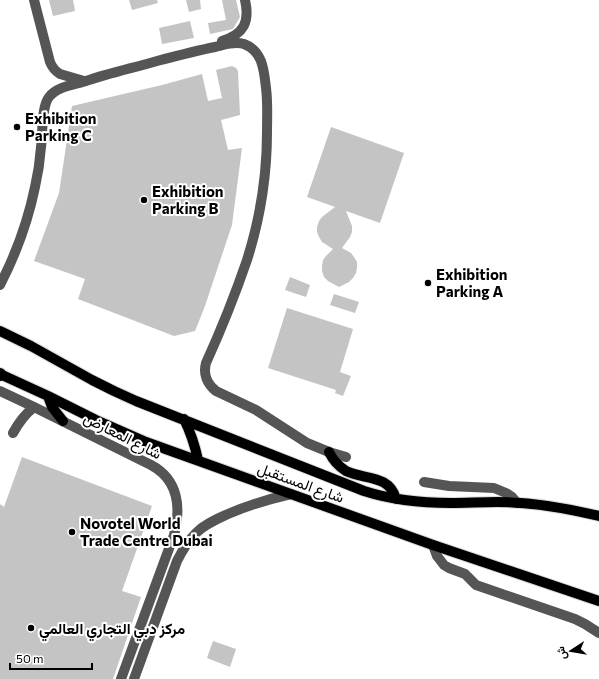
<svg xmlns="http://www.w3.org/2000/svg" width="599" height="679" font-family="Commissioner,Vazirmatn,sans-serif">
<rect width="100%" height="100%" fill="#fff"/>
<!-- building -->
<path fill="#c4c4c4" d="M49,0H73L75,11L53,16Z
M129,0H157L158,3L132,10Z
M186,0H200L201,9L189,12Z
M222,0H236L240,17L233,29L210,34L208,23L226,20Z
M190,21L194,38L162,44L159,28Z
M232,66L236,68L238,71L240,115L221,120L228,150L242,148L232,225L205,306L195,331L174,336L78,299L85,279L34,261L59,193L72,106L162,85L202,74L208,101L222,98L216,70Z
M331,127L404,153L380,223L346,211L352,226V232L350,237L342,248L351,253L354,257L357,262V268L356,273L353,278L349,282L339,287L328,281L324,277L322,271V266L323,260L326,256L333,249L322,242L319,237L317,232V227L319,221L322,217L335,207L307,197Z
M290,277L310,285L306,297L285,290Z
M334,294L359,302L355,313L330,305Z
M287,308L353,329L340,372L351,376L343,396L335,393L336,390L268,368Z
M22,457L152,506L122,591L141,597L113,679H0V504L4,507Z
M213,641L236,649L230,667L207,658Z"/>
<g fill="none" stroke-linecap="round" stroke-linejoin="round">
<!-- major casing -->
<g stroke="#dbdbdb" stroke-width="12">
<path id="major" d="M0,331L31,346L92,380L114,391L136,401L364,491C392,500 421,503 451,503C466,503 481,502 497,502C531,502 566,508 599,516
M0,374L48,396L96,420L146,442L433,545L599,601
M48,396L52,407L63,421
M184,419C191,433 195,446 198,460
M329,452C333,460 338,466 346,471C364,480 389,474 396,499"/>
</g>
<!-- highway casing -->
<g stroke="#dbdbdb" stroke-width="14">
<path id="highway" d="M0,374V375"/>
</g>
<!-- minor -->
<path stroke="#555" stroke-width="10" d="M34,0L50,62C52,67 55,71 60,74L84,81
M222,41C244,34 250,22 245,0
M0,285C16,254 28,221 35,187C38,174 40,161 41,147C43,134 41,107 49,97C58,86 74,85 86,81C109,73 133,68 157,61C176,56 195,51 215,47C224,45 234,41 244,44C263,51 264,71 266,88C268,103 267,117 267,132C267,175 260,219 247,260C235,295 221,330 206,363C203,374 207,384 216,391L256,410L307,443L329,452L346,457
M0,391L34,407L151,465C179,480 181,508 174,535L121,679
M13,433C19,422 25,414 34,407
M424,482L449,486L494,488L506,493L512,497L517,503
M433,545L437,556L444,565L449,568L465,574L476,585L575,619L585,624L599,633
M134,679L177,561C182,551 188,541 196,533C205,524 217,519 228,514C249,505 269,499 291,494"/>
<!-- major -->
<use href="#major" stroke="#000" stroke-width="10"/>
<!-- highway -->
<use href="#highway" stroke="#000" stroke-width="12"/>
</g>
<!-- markers -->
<g fill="#000" stroke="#fff" stroke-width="1.5">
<circle cx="17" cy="127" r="4"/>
<circle cx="144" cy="200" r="4"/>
<circle cx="428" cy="283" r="4"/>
<circle cx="72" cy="532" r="4"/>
<circle cx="31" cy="628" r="4"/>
</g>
<g text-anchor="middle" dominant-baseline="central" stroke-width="4" stroke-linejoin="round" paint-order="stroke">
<!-- poi labels -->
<g font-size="15" font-weight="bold" fill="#000" stroke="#fff" text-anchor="start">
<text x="25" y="118">Exhibition<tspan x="25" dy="17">Parking C</tspan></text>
<text x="152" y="191">Exhibition<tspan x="152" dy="17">Parking B</tspan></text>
<text x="436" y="274">Exhibition<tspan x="436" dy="17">Parking A</tspan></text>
<text x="80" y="523">Novotel World<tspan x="80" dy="17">Trade Centre Dubai</tspan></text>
<text x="39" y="628">مركز دبي التجاري العالمي</text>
</g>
<!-- street labels -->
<g font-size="15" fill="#000" stroke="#fff">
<text transform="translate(123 435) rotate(27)">شارع المعارض</text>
<text transform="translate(301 482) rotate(20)">شارع المستقبل</text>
</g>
</g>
<!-- north arrow -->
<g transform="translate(571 651) rotate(258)" stroke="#ffffff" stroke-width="3" paint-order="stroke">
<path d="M0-3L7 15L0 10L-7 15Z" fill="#000000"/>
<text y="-6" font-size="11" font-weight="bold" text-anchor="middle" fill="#000000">ش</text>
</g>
<!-- scale -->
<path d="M10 663v6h82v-6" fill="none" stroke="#000000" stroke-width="2"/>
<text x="16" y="663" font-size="12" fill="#000000" stroke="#ffffff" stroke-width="3" paint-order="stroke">50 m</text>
</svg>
